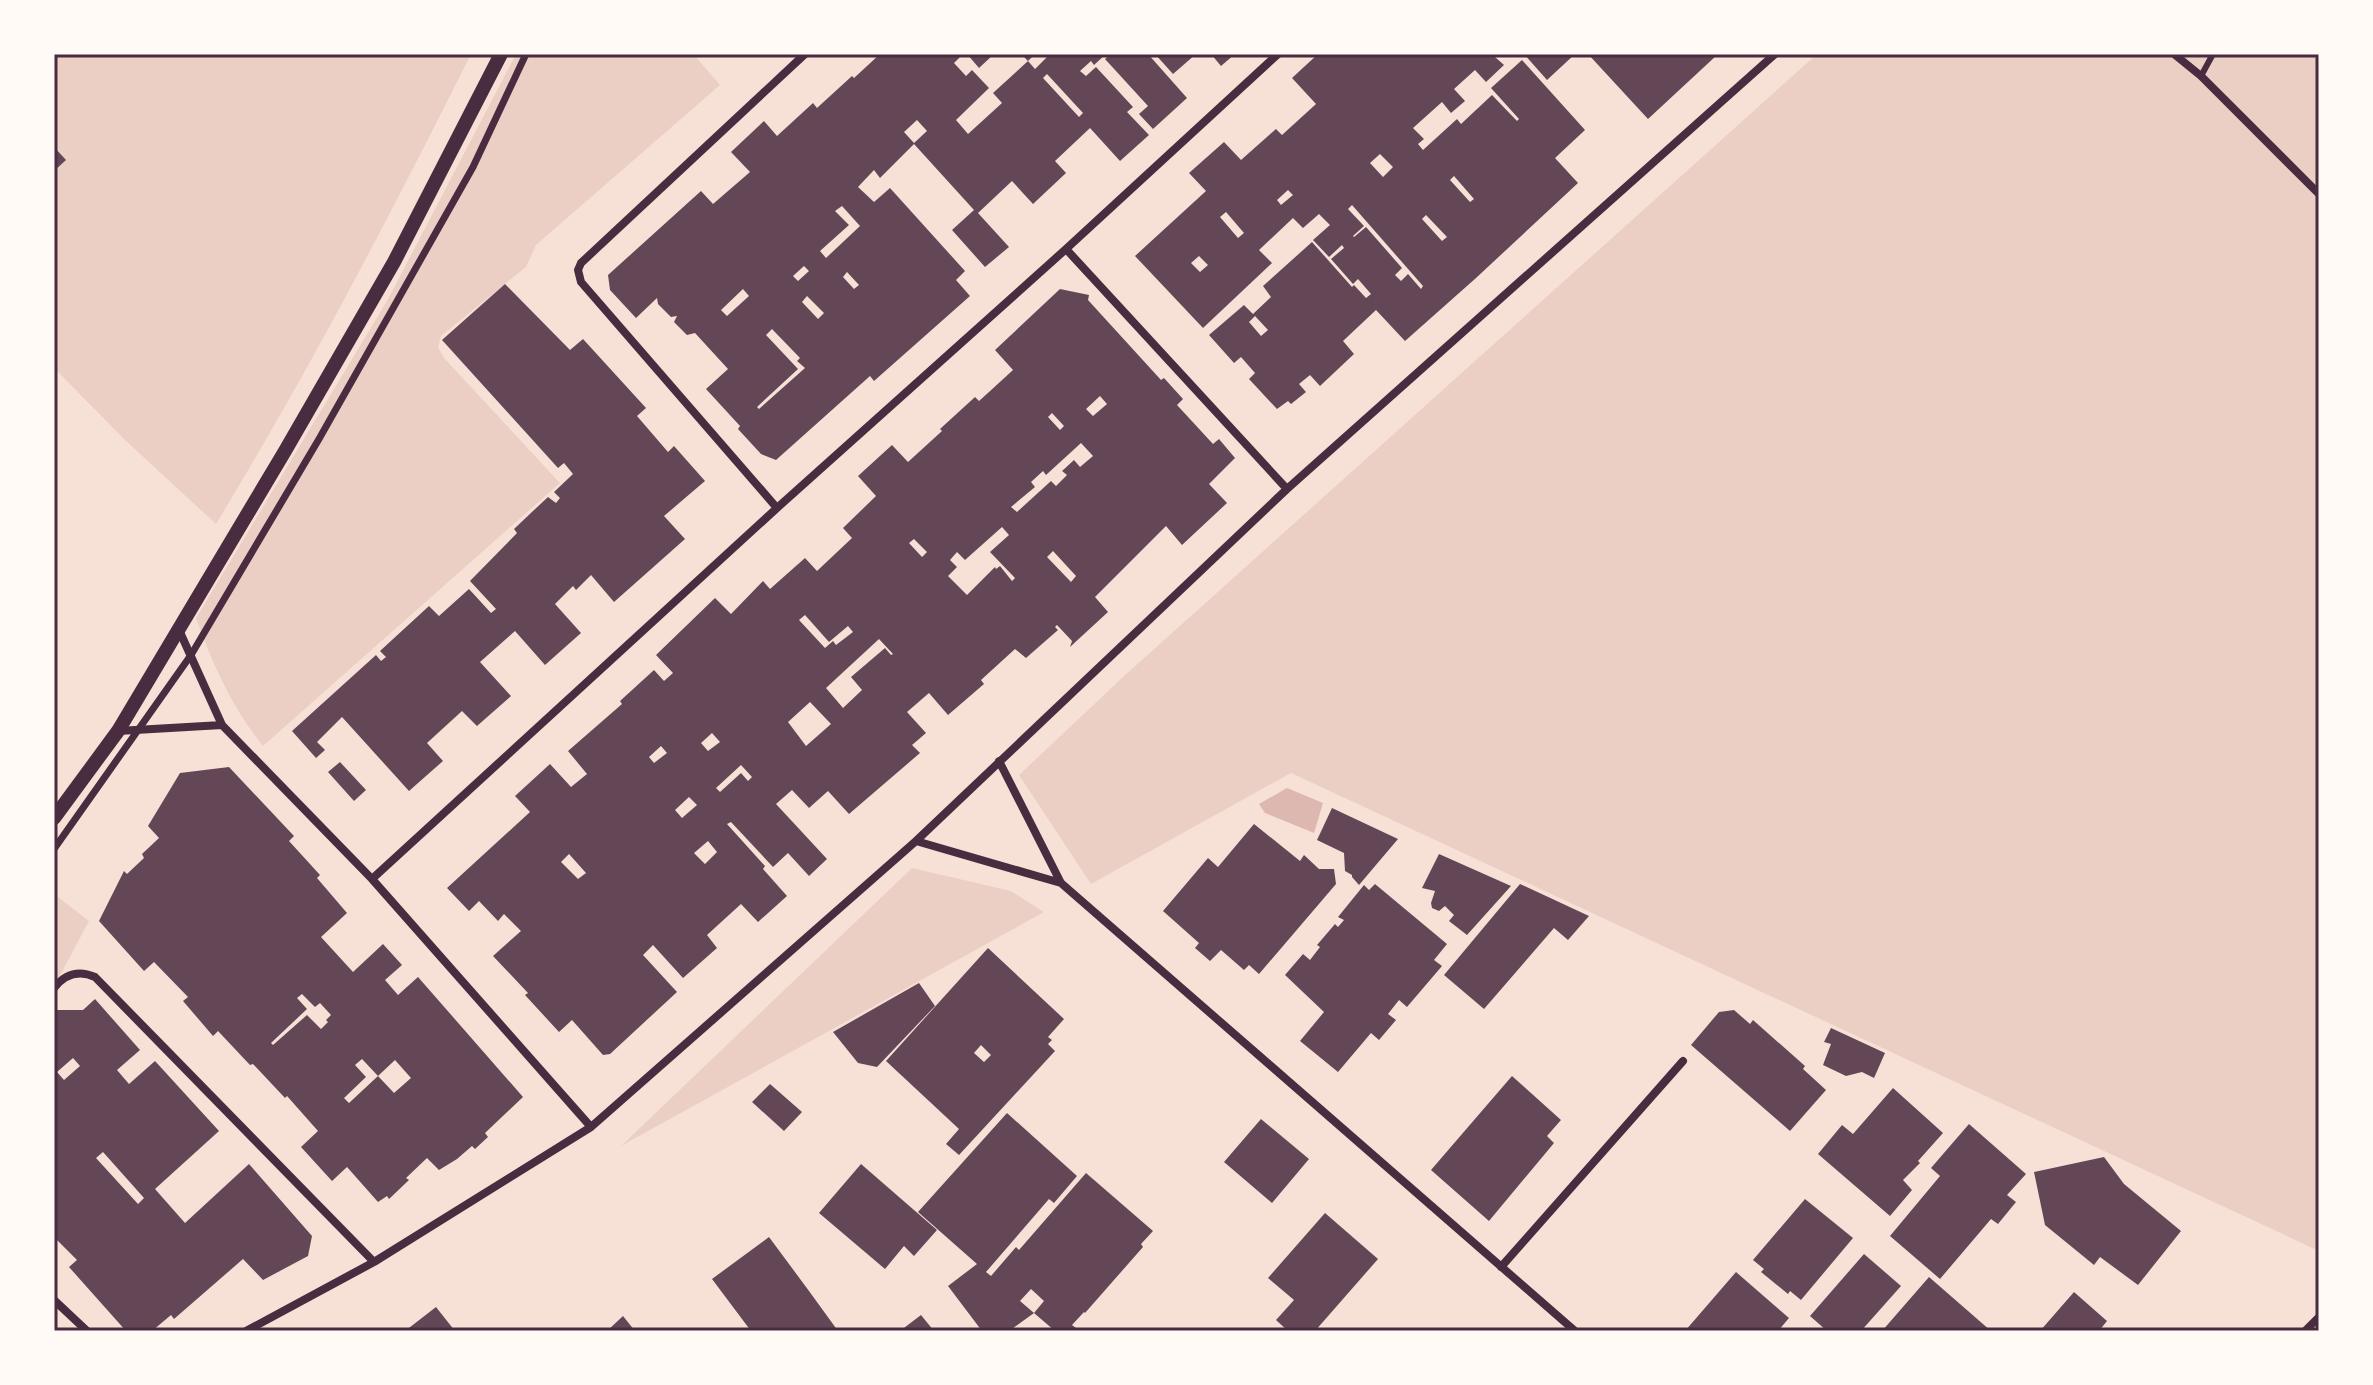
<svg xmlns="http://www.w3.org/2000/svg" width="2373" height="1385" font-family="Roboto,sans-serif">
<rect width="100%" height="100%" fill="#f7e1d7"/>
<!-- green -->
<path fill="#ebcfc5" d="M54,54H471C391,214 309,371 216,524L126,441L56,370H54Z
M516,54H697L695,56L720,85L536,245L526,267L441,336L438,347L444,358L560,483L263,746C232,708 212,663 196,618L387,301Z
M1817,54H2319V1251L1291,773L1091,884L1019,775L1123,677Z
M912,868L1011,891L1044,912L621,1146Z
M54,894L89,921L54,987Z"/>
<!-- water -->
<path fill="#dcb8b0" d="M1287,788L1323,803L1314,833L1265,813L1259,804Z"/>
<!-- building -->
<path fill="#644757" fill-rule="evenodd" d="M880,54H958L960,57L954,63L966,76L972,70L989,88L956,120L968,134L1002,103L993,93L1028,61L1021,54H1035L1028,61L1035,69L1050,54H1106L1094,65L1091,61L1080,71L1086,76L1096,67L1133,107L1127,112L1149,135L1120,161L1090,128L1055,161L1066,173L1033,204L1012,181L978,213L1009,247L985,267L952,230L974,210L914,144L880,178L874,170L858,187L874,202L890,188L965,271L956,280L970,296L874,381L870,376L776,460L761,454L738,429L740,426L706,389L728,369L695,333L687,335L674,322L677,316L671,317L658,304L657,298L636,318L610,290L608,275L701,191L713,204L750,172L731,152L764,121L777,136L813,103L817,108L852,76L854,78ZM1047,74L1083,113L1079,117L1043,78ZM917,120L927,131L914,143L904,132ZM842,206L860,226L826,258L820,251L849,225L835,211ZM804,266L809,271L798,281L793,276ZM847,272L859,285L854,289L843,277ZM743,289L749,296L727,316L721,310ZM807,296L824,313L818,319L802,302ZM772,329L800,358L797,361L805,368L759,409L757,407L798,369L766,335Z
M967,54H994L979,68Z
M1111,54H1148L1187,98L1153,129L1139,114L1148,106L1105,59Z
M1155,54H1196L1173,74Z
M1211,54H1235L1221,66Z
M1318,54H1498L1495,57L1504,65L1486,82L1475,70L1454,89L1465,101L1451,113L1442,102L1413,128L1424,139L1418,144L1423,150L1457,119L1461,124L1492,95L1517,121L1519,119L1491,88L1522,60L1585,130L1555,158L1578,183L1476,278L1405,341L1376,310L1343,341L1354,354L1320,386L1310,375L1299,384L1306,392L1291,404L1288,401L1277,409L1249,379L1255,373L1241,357L1234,363L1209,335L1244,305L1253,314L1271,297L1263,286L1312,242L1352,287L1354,285L1366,298L1371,294L1358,279L1353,284L1331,259L1344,248L1342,245L1329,257L1313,240L1330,225L1319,214L1303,228L1293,218L1259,250L1272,263L1203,328L1135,256L1206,191L1189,173L1224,142L1241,160L1276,129L1282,135L1316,104L1292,78ZM1380,154L1393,167L1383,177L1370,163ZM1454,176L1474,199L1470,202L1450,180ZM1288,190L1293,195L1281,205L1277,200ZM1352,205L1423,286L1421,289L1408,274L1401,281L1395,275L1402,268L1366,227L1354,237L1353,236L1364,226L1348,209ZM1226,212L1244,233L1238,238L1220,217ZM1426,215L1447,237L1442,241L1422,219ZM1199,256L1208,265L1200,272L1191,263ZM1255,316L1268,330L1261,336L1249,322Z
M1524,54H1575L1547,80Z
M1588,54H1715L1717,55L1648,119Z
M54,147L66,160L54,171Z
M505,284L570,350L583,339L646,408L637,416L668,452L674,446L705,481L664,516L685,539L614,602L591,575L576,590L573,586L555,604L581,633L545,665L515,631L480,662L511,696L477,726L462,711L427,743L443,761L409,791L342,717L317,742L325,750L316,758L292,731L376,655L381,661L386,657L380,651L429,606L439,616L469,589L491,613L496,609L470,581L517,533L514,529L533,511L548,497L556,503L560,498L554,492L573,474L564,463L558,468L442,340Z
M1060,289L1089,295L1088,300L1161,380L1164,378L1183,399L1177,405L1213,444L1219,439L1235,458L1209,484L1227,503L1182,545L1166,526L1095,597L1108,612L1070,647L1072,641L1057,625L1055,627L1058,630L1026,658L1015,649L981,680L984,684L948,715L929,693L907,712L926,733L912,745L920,753L849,814L828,791L809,808L792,790L776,804L827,859L809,876L788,853L773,867L731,822L727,824L765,866L763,869L787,896L758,922L741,904L707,935L717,948L683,978L653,945L643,955L677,992L610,1054L603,1055L572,1020L559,1032L525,995L528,993L493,956L521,931L504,914L498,921L479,901L469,911L447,888L530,812L515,796L550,764L571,787L587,774L568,751L622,704L620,701L654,670L664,681L673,673L656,655L715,598L731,614L763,581L770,589L805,558L817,571L852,538L843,528L876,496L858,476L892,445L908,462L942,431L940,429L975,397L979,401L989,392L1013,370L995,350ZM1100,396L1107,404L1093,416L1086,409ZM1052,413L1064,426L1060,430L1048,417ZM1081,443L1093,456L1080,467L1074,460L1062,471L1067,475L1056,486L1051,481L1017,512L1011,507L1035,487L1031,482L1043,471L1046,475ZM1002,527L1009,535L990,552L1015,578L1012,581L1000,566L996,569L995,567L967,595L948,576L957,567L950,560L957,552L965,560ZM914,539L927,552L922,557L909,543ZM1053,551L1076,576L1071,582L1047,557ZM805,615L829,642L848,626L853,632L836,645L833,641L825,648L799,620ZM879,639L893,654L891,655L885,648L851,677L862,690L843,708L826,688ZM810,702L831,724L806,746L788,722ZM712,733L720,742L708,751L701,743ZM661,746L667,753L654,763L649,757ZM741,765L752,777L748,781L741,773L720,792L716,788ZM689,797L697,805L682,818L675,810ZM708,841L717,852L705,864L694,853ZM569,854L586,873L578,879L561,862Z
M340,762L366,790L354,801L328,772Z
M229,767L294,836L289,841L320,875L317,878L347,913L321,937L353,972L383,944L402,965L385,980L398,995L418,977L523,1097L485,1133L488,1137L475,1149L472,1146L457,1159L439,1170L427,1158L406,1178L409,1180L389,1199L387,1196L378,1202L347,1167L332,1181L301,1147L318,1131L287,1096L285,1098L253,1064L250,1065L218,1031L213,1036L183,1001L188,997L154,962L144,971L99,921L124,871L127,874L144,858L142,854L159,838L148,826L180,773ZM302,994L315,1007L320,1003L331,1015L326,1020L328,1022L321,1029L307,1015L273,1045L271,1043L307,1009L297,998ZM362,1059L378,1076L395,1060L411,1078L394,1093L378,1076L349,1103L344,1098L366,1077L355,1065Z
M1332,808L1398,839L1359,885L1352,877V875L1345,871L1344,853L1317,840Z
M1254,824L1300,861L1304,855L1319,869H1334L1336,884L1259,974L1249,965L1244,970L1221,950L1210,961L1195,948L1199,943L1163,911L1208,858L1218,867Z
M1439,854L1511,886L1467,935L1449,921L1454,915L1445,906L1439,911L1432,908L1431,903L1435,891L1422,888Z
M1375,884L1447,944L1434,960L1442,966L1407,1007L1399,1000L1388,1014L1396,1020L1379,1040L1371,1033L1338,1072L1300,1041L1324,1012L1285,975L1303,954L1310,960L1320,947L1317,945L1335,924L1338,927L1344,920L1338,917L1364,885L1369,890Z
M1520,884L1589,916L1568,940L1554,928L1484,1009L1444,975Z
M988,948L1064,1019L1048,1037L1052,1040L1048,1044L1055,1051L959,1155L946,1144L959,1129L886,1061ZM981,1045L991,1055L984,1062L974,1053Z
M919,983L935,1006L877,1067L858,1063L833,1032Z
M95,999L140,1050L117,1070L129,1084L155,1061L219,1131L155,1189L185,1223L249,1164L312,1236L308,1256L263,1280L243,1259L174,1319L171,1315L152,1331H126L69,1267L77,1260L54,1237V1010H83ZM73,1058L80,1066L64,1080L57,1072ZM103,1152L144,1198L138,1204L96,1158Z
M1734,1010L1750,1024L1753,1020L1805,1066L1803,1069L1826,1090L1790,1131L1691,1045L1719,1012Z
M1831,1028L1885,1053L1874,1078L1862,1072L1846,1076L1823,1065L1831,1044L1824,1042Z
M1512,1076L1561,1120L1547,1136L1554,1143L1489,1221L1431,1170Z
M770,1084L802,1112L784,1131L752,1102Z
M1893,1088L1943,1133L1918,1161L1920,1163L1903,1180L1912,1190L1890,1216L1818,1154L1842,1125L1853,1134Z
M1007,1113L1077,1176L1054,1203L1049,1199L986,1272L991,1276L1016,1247L1019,1250L1086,1173L1153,1231L1141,1244L1143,1247L1085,1313L1084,1312L1072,1325L1080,1331H1055L1034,1313L1009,1331H982L948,1286L977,1264L918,1212ZM1031,1289L1044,1301L1034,1313L1020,1301Z
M1261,1119L1309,1159L1272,1203L1224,1162Z
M1969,1124L2026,1174L2007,1195L2016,1202L1998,1224L1991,1219L1940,1279L1890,1236L1940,1176L1931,1168Z
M2104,1157L2124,1184L2181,1231L2138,1285L2100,1257L2094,1265L2045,1225L2034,1172Z
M861,1164L937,1230L914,1256L904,1246L885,1269L819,1213Z
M1805,1199L1853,1238L1801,1300L1790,1291L1788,1294L1761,1272L1764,1269L1753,1260Z
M1325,1213L1378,1259L1315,1331H1288L1276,1320L1294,1300L1268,1278Z
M769,1237L809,1291L838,1331H751L712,1279Z
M1864,1254L1901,1286L1861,1331H1827L1810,1316Z
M1736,1272L1789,1318L1778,1331H1685Z
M1929,1277L1991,1331H1882Z
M2074,1292L2107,1321L2099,1331H2040Z
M436,1307L455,1331H405Z
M921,1315L934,1331H900Z
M623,1316L635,1331H607Z"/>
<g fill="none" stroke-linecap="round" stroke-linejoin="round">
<!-- service -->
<path stroke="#4a2c40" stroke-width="6" d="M2201,76L2213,54"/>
<!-- pedestrian -->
<path stroke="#4a2c40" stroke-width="7" d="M54,849L191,655L319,439L473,167L526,54"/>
<!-- minor -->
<path stroke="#4a2c40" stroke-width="8" d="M2174,54L2201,76L2319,194
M1066,249L1287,489
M777,508L1066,249L1278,54
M179,630L222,725L372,879
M118,731L222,725
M999,761L1061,883L1575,1331
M916,841L1061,883
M54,988C65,974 79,970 95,977L374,1262
M591,1127L372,879L777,508L581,282L578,270L581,263L805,54
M1501,1267L1683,1061
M54,1300L87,1331
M246,1331L374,1262L591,1127L916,841L1287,489L1775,54
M2305,1331L2319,1317"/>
<!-- tertiary -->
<path stroke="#4a2c40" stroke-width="14" d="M54,818L118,731L285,451L394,262L501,54"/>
</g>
<!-- border -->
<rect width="2373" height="1385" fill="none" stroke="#fffaf5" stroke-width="112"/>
<rect x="56" y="56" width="2261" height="1273" fill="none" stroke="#4a2c40" stroke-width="3"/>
</svg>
